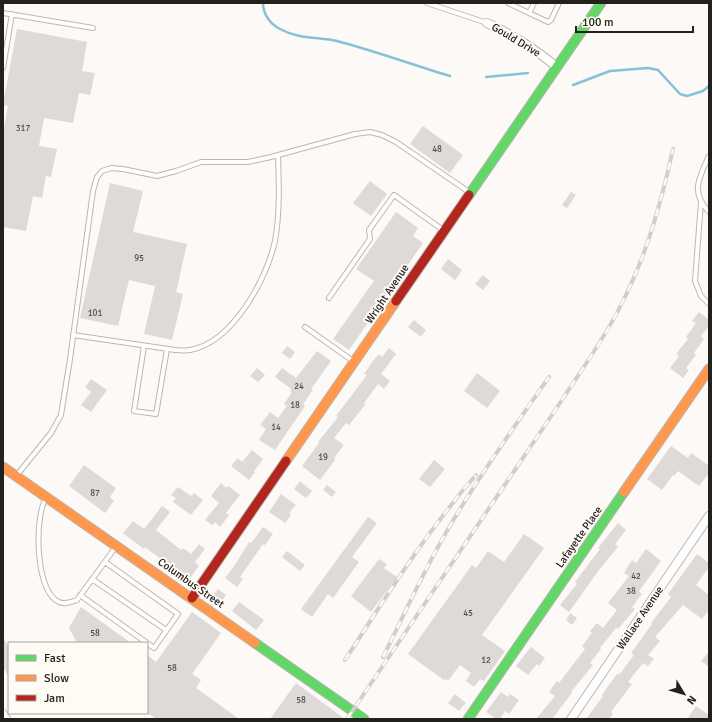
<svg xmlns="http://www.w3.org/2000/svg" width="712" height="722" font-family="Signika,sans-serif">
<rect width="100%" height="100%" fill="#fcf9f6"/>
<g fill="none" stroke-linecap="round" stroke-linejoin="round">
<!-- stream -->
<path stroke="#87c2d4" stroke-width="2.5" d="M263,3C263,14 270,24 280,29C298,39 318,37 337,41C375,51 413,65 450,76
M486,77L528,73
M573,85L610,71L648,68L658,70L680,94L687,96L703,91L709,86"/>
</g>
<!-- building -->
<path fill="#dddad7" d="M17,29L87,42L82,71L95,73L90,95L79,93L73,123L44,118L39,146L57,149L51,177L46,176L42,198L33,196L26,231L3,227V133L8,106L3,105V104Z
M423,126L463,155L450,173L410,144Z
M370,181L387,194L371,216L353,203Z
M110,183L143,191L133,232L187,244L176,292L183,294L172,340L144,334L155,286L129,280L118,326L80,318Z
M571,192L576,195L567,208L562,205Z
M396,212L418,228L413,236L423,243L349,350L333,339L374,281L356,269Z
M448,259L462,270L455,280L441,269Z
M483,275L490,281L483,290L475,284Z
M699,312L709,320V326L701,336L704,339L694,353L696,355L686,368L689,370L683,378L670,368L679,356L676,354L688,339L686,337L696,323L692,321Z
M414,320L426,330L421,337L408,327Z
M287,346L295,352L290,359L282,353Z
M389,348L396,354L381,374L390,381L384,389L378,384L364,403L365,405L349,425L346,423L334,438L344,445L334,458L335,460L320,480L302,466L319,443L318,442L338,417L336,416L367,375L364,374L373,361L379,354L382,357Z
M317,351L331,361L311,389L313,390L303,404L305,406L275,450L259,440L266,429L260,425L270,412L278,418L287,406L284,404L292,392L290,391L291,389L275,377L282,368L296,378Z
M257,368L265,375L258,382L250,376Z
M477,373L500,391L487,408L464,391Z
M91,379L107,390L91,412L81,405L91,392L85,387Z
M671,446L688,458L691,453L709,466V473L699,486L678,471L674,476L673,475L662,490L647,479Z
M252,450L263,459L254,471L255,472L249,480L231,466L238,458L242,462Z
M434,460L445,469L430,487L419,479Z
M84,465L116,488L110,497L114,501L105,513L69,486Z
M300,481L312,491L306,498L294,489Z
M221,483L226,488L228,486L240,495L226,513L229,515L220,527L215,522L212,525L205,520L219,503L211,496Z
M327,485L336,492L332,497L323,490Z
M178,487L191,496L194,493L203,500L191,515L173,502L176,498L171,495Z
M281,494L296,505L289,513L291,515L285,523L269,512Z
M162,506L170,512L156,530L181,550L183,548L191,554L199,544L205,549L195,562L199,566L190,578L178,569L175,573L168,568L170,566L145,547L144,549L123,533L133,521L144,529Z
M368,517L377,523L352,557L359,562L333,598L328,594L312,617L301,609Z
M618,523L626,530L615,544L618,547L599,570L569,612L560,605L577,584L575,582L600,549L598,548Z
M263,527L273,534L264,546L263,544L240,577L243,579L237,587L225,578L235,565L249,542L251,543Z
M524,534L544,548L482,635L505,651L484,681L480,679L474,687L466,681L471,673L460,665L448,681L445,679L444,680L408,654L472,565L476,568L488,551L504,562Z
M646,549L661,561L639,591L642,594L632,607L635,609L618,629L616,628L600,648L601,649L590,663L593,665L571,692L572,693L552,719H536L555,696L549,692L557,681L559,683L585,649L582,646L592,633L590,631L597,623L603,628L617,610L608,603L629,576L624,573L632,560L636,563Z
M287,551L305,565L300,571L282,557Z
M697,554L709,563V567L696,585L709,595V610L702,619L683,605L655,637L660,641L648,655L654,659L648,666L643,663L628,682L632,684L611,712L613,714L609,719H586L603,696L602,695L611,682L618,673L619,675L634,655L631,653L652,624L651,623L671,597L668,594Z
M379,559L387,564L384,568L397,577L371,612L351,596Z
M218,589L226,595L221,602L218,600L214,606L208,601Z
M239,602L264,620L256,630L232,611Z
M81,607L131,643H77L69,628Z
M192,612L221,633L192,674L201,680L196,688L239,719H157L147,713V655L156,662Z
M570,613L577,618L572,625L566,620Z
M3,638L9,647V677L3,667Z
M531,647L545,658L539,666L537,664L528,675L516,666Z
M709,652V667L701,661Z
M296,683L345,719H270Z
M501,692L508,697L510,694L519,700L509,714L505,711L500,719H496L486,712Z
M455,694L466,703L459,711L448,703Z
M696,706L709,715V719H687Z"/>
<g fill="none" stroke-linecap="round" stroke-linejoin="round">
<!-- lane casing -->
<g stroke="#bab8b5" stroke-width="6">
<path id="lane" d="M427,3L487,23
M508,3L548,22L551,20L559,3
M3,13L93,28
M529,13L534,3
M3,68L12,14
M709,156C699,178 690,192 709,212
M701,202L695,281L701,296L709,304
M329,298L370,239L369,230L394,195L443,230
M305,327L353,361
M73,335L175,350C180,350 186,351 190,350C232,343 267,279 275,241C280,213 279,184 278,155
M144,346L134,411L156,414L167,349
M17,475L51,433L61,415L70,359L93,191L97,177L102,171L111,168L123,169L157,176L176,171L201,162H248L271,157L355,134L370,132L382,135L396,142L469,192
M46,498C34,517 35,592 59,602C65,605 71,602 77,600L115,548
M92,579L166,630
M80,595L154,648L178,614L105,562"/>
</g>
<!-- street casing -->
<g stroke="#bab8b5" stroke-width="10">
<path id="street" d="M487,23C515,36 533,48 557,67
M3,714L6,719
M571,719L709,516"/>
</g>
<!-- fast casing -->
<g stroke="#bab8b5" stroke-width="11">
<path id="fast" d="M469,195L601,3
M255,643L364,719
M468,719L624,492"/>
</g>
<!-- slow casing -->
<g stroke="#bab8b5" stroke-width="11">
<path id="slow" d="M286,461L396,301
M3,467L255,643
M624,492L709,369"/>
</g>
<!-- jam casing -->
<g stroke="#bab8b5" stroke-width="11">
<path id="jam" d="M396,301L469,195
M192,598L286,461"/>
</g>
<!-- lane -->
<use href="#lane" stroke="#fffefe" stroke-width="4"/>
<!-- street -->
<use href="#street" stroke="#fffefe" stroke-width="8"/>
<!-- fast -->
<use href="#fast" stroke="#63d668" stroke-width="9"/>
<!-- slow -->
<use href="#slow" stroke="#ff974d" stroke-width="9"/>
<!-- jam -->
<use href="#jam" stroke="#b3261e" stroke-width="9"/>
<!-- rail casing -->
<g stroke="#d0cece" stroke-width="4">
<path id="rail" d="M383,657C406,611 427,563 454,519C483,470 516,424 549,377
M345,660C386,597 426,532 476,475
M347,719L564,397C584,366 606,336 622,303C647,254 661,203 673,149"/>
</g>
<!-- rail -->
<use href="#rail" stroke="#fefaf4" stroke-width="2.5" stroke-dasharray="8" stroke-linecap="butt"/>
</g>
<g text-anchor="middle" dominant-baseline="central" stroke-width="4" stroke-linejoin="round" paint-order="stroke">
<!-- number labels -->
<g font-size="9" fill="#524f4c">
<text x="23" y="128">317</text>
<text x="437" y="149">48</text>
<text x="139" y="258">95</text>
<text x="95" y="313">101</text>
<text x="299" y="386">24</text>
<text x="295" y="405">18</text>
<text x="276" y="427">14</text>
<text x="323" y="457">19</text>
<text x="95" y="493">87</text>
<text x="636" y="576">42</text>
<text x="631" y="591">38</text>
<text x="468" y="613">45</text>
<text x="95" y="633">58</text>
<text x="486" y="660">12</text>
<text x="172" y="668">58</text>
<text x="301" y="700">58</text>
</g>
<!-- street labels -->
<g font-size="11" fill="#23211e" stroke="#fefaf4">
<text transform="translate(516 40) rotate(31)">Gould Drive</text>
<text transform="translate(387 294) rotate(-56)">Wright Avenue</text>
<text transform="translate(579 537) rotate(-55)">Lafayette Place</text>
<text transform="translate(191 583) rotate(35)">Columbus Street</text>
<text transform="translate(640 618) rotate(-56)">Wallace Avenue</text>
</g>
</g>
<!-- border -->
<rect width="712" height="722" fill="none" stroke="#23211e" stroke-width="8"/>
<!-- legend -->
<rect x="8" y="642" width="140" height="72" fill="#fefaf4" stroke="#a6a39e"/>
<rect x="16" y="655" width="20" height="6" fill="#63d668" stroke="#a6a39e"/>
<text x="44" y="662" font-size="12" fill="#23211e">Fast</text>
<rect x="16" y="675" width="20" height="6" fill="#ff974d" stroke="#a6a39e"/>
<text x="44" y="682" font-size="12" fill="#23211e">Slow</text>
<rect x="16" y="695" width="20" height="6" fill="#b3261e" stroke="#a6a39e"/>
<text x="44" y="702" font-size="12" fill="#23211e">Jam</text>
<!-- north arrow -->
<g transform="translate(684 694) rotate(128)" stroke="#fefaf4" stroke-width="3" paint-order="stroke">
<path d="M0-3L7 15L0 10L-7 15Z" fill="#23211e"/>
<text y="-6" font-size="11" font-weight="bold" text-anchor="middle" fill="#23211e">N</text>
</g>
<!-- scale -->
<path d="M576 26v6h117v-6" fill="none" stroke="#23211e" stroke-width="2"/>
<text x="582" y="26" font-size="12" fill="#23211e" stroke="#fefaf4" stroke-width="3" paint-order="stroke">100 m</text>
</svg>
